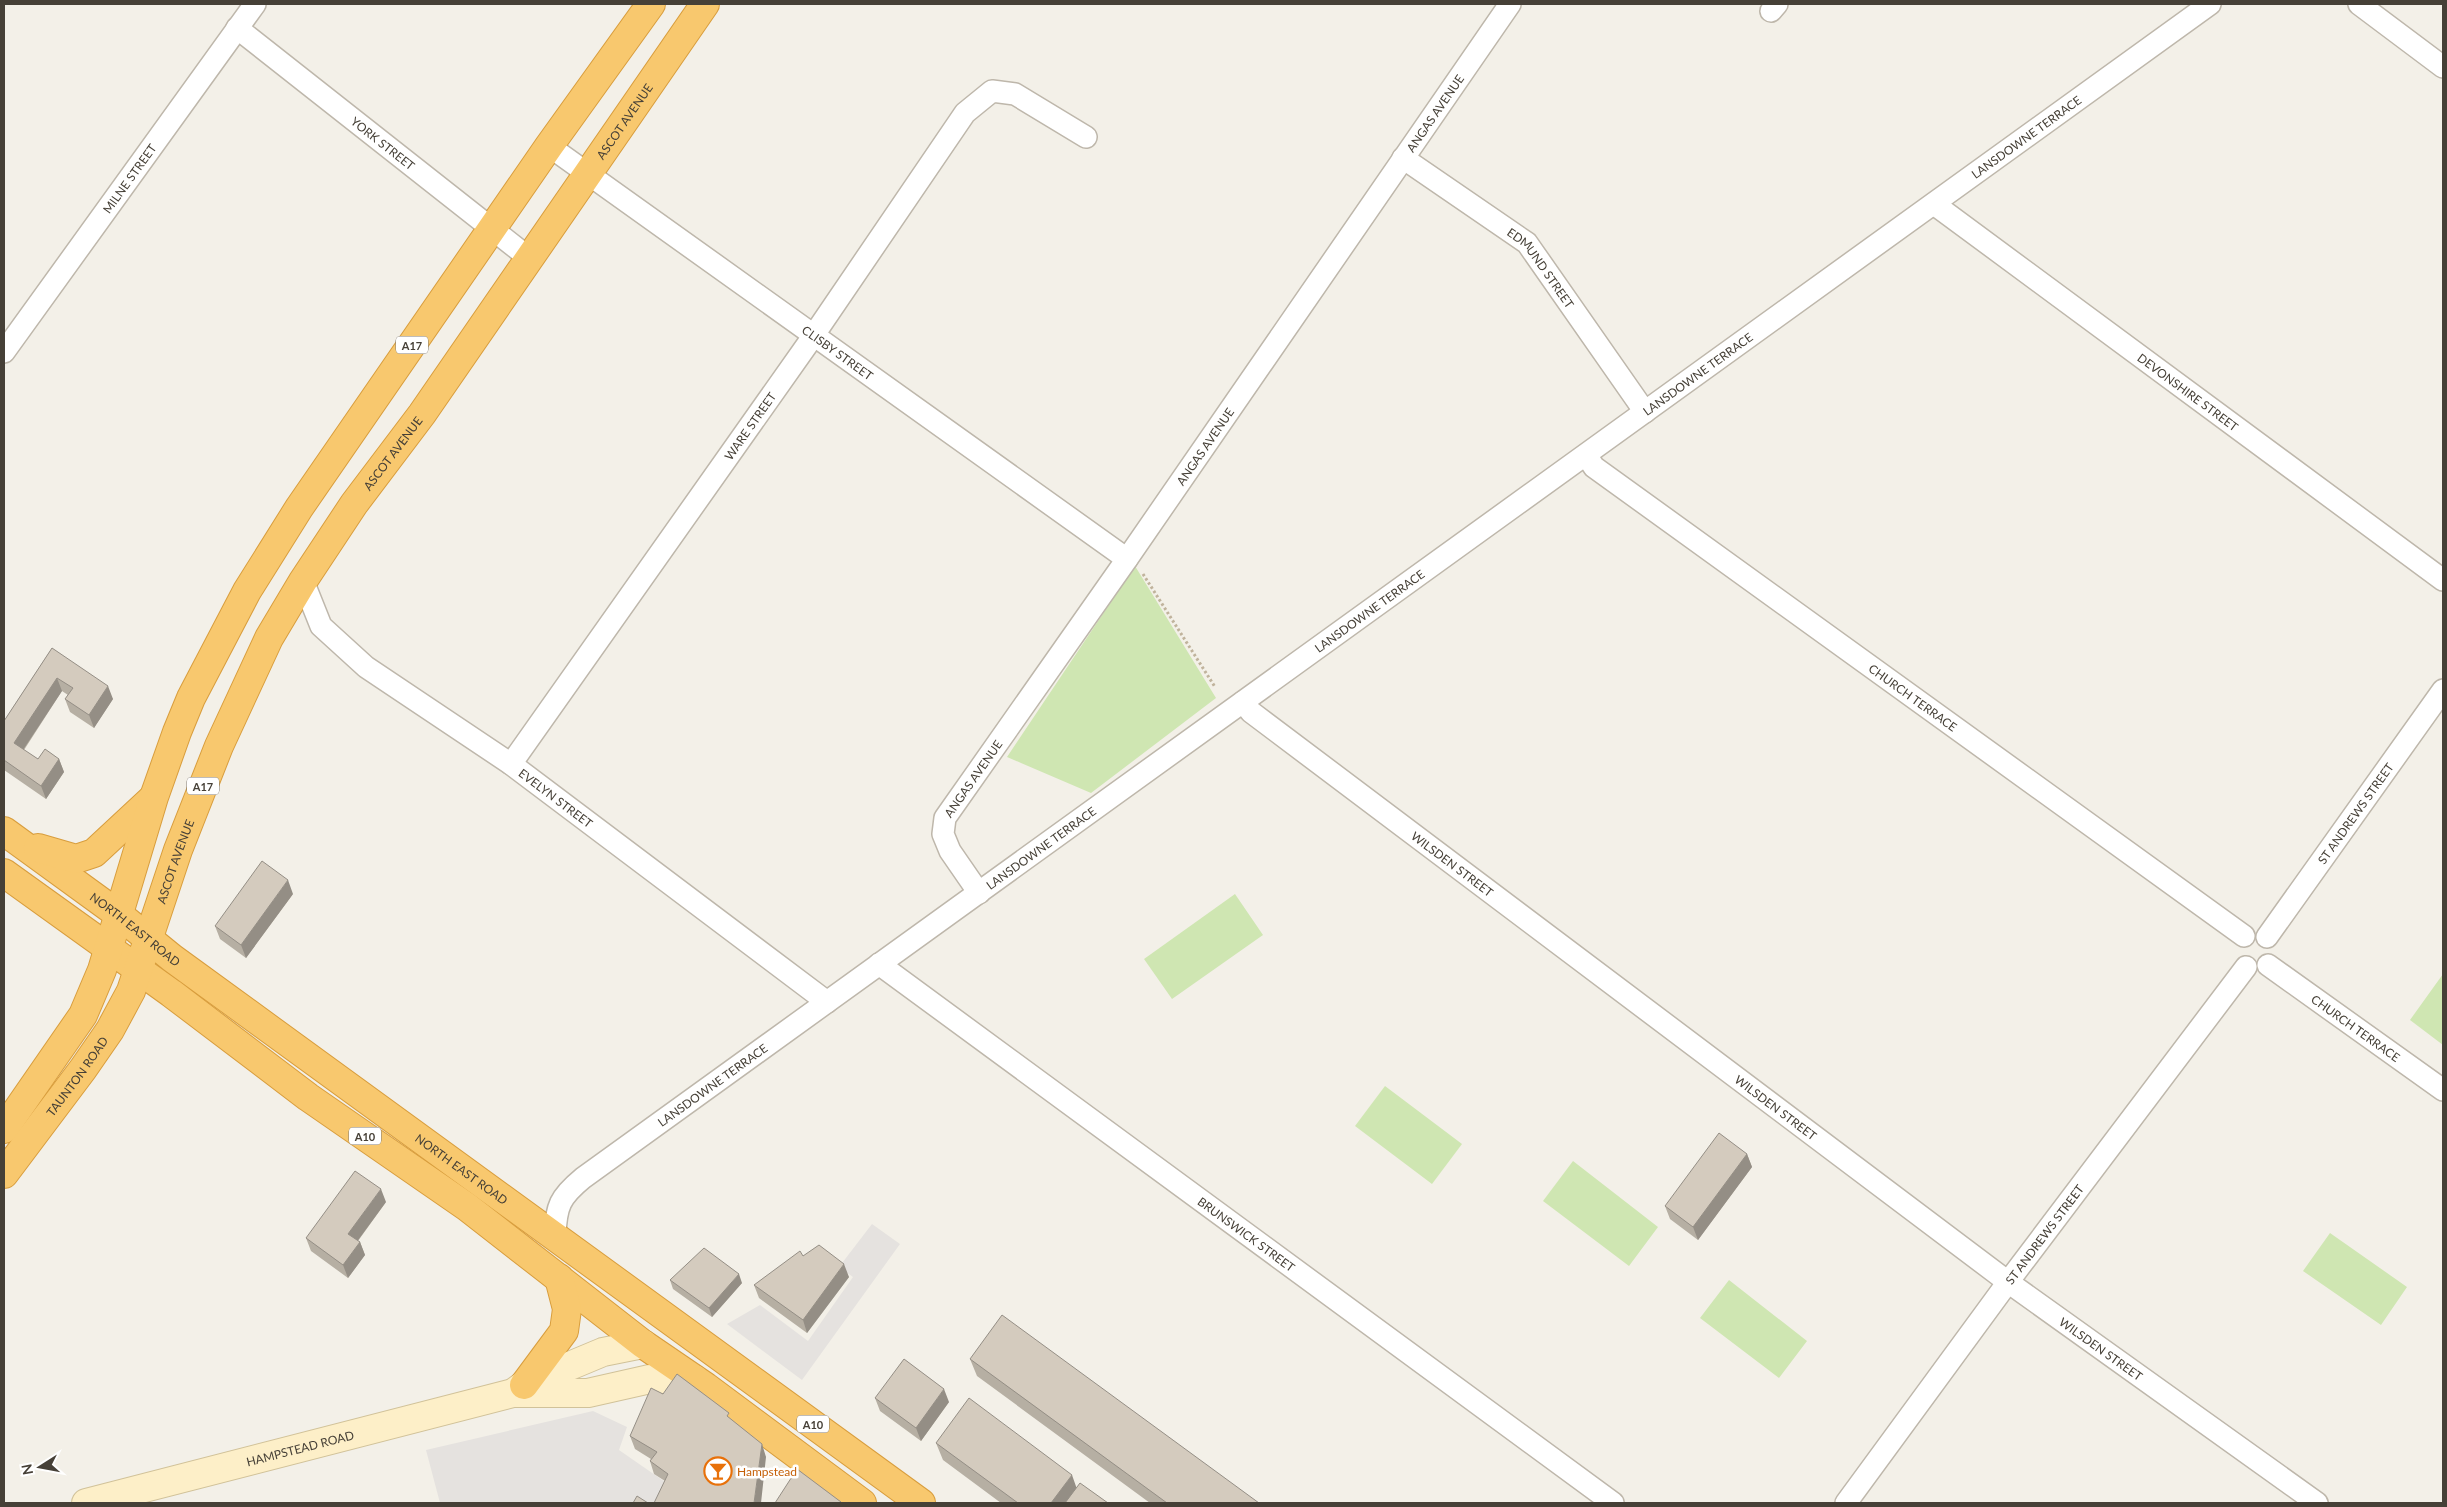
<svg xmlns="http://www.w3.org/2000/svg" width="2447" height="1507" font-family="Lato,sans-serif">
<rect width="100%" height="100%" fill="#f3f0e8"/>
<!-- green -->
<path fill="#cfe6b2" d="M1135,566L1216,698L1091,793L1007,757Z
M1235,894L1263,935L1172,999L1144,959Z
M2443,974V1045L2410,1020Z
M1385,1086L1462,1144L1432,1184L1355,1126Z
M1573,1161L1658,1227L1629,1266L1543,1201Z
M2330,1233L2407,1287L2381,1325L2303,1271Z
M1729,1280L1807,1341L1779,1378L1700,1318Z"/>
<!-- parking -->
<path fill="#e5e2df" d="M872,1224L900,1244L802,1380L727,1324L760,1305L808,1341L853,1277L839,1267Z
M593,1411L627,1427L619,1450L668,1484L659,1503H440L426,1450Z"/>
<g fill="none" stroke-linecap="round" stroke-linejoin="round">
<!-- street casing -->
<g stroke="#beb7ab" stroke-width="24">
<g id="street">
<path d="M2359,4L2443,67"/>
<path d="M1771,11L1777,4"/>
<path id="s1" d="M237,28L529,258"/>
<path id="s2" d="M549,146L1127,559"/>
<path id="s3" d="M1403,158L1527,243L1645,412"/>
<path id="s4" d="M1934,204L2443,580"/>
<path id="s5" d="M4,352L255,4"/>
<path id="s6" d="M1586,455L1594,467L2244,936"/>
<path id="s7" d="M303,581L321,626L366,667L511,764L827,1002"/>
<path id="s8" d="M1243,702L1251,712L2008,1282L2317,1503"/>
<path id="s9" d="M511,764L807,345L965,113L992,91L1015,94L1086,137"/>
<path id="s10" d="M979,893L950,851L943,834L945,818L1127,559L1510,4"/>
<path id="s11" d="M2267,937L2443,690"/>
<path id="s12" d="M879,964L1613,1503"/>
<path id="s13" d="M2268,965L2443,1090"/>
<path id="s14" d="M555,1235C556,1206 560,1197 583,1178L2210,4"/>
<path id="s15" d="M1846,1503L2008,1282L2246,967"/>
</g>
</g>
<!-- secondary casing -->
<g stroke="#d1c299" stroke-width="30">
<g id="secondary">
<path d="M516,1391L524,1385L603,1352L643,1344"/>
<path id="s16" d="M86,1503L513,1393H588L650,1379H694"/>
</g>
</g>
<!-- highway casing -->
<g stroke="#d89d3d" stroke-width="30">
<g id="highway">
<path id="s17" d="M4,831L118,914L172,958L921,1503"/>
<path d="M38,848L76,859L94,853L151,800"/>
<path d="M4,873L171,993L308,1097L467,1207L643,1344L706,1387L862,1503"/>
<path d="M4,1129L83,1015L102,970L154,797L177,732L191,698L247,591L299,508L549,146L651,4"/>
<path id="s18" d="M4,1174L83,1069L110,1030L131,991L178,850L219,746L269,638L303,581L354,504L422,414L705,4"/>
<path d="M524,1385L564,1331L567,1309L559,1278"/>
</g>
</g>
<!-- path -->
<path stroke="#c0b39c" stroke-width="3" stroke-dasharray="2.5 2.5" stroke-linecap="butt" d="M1143,574L1215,687"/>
<!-- street -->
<use href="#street" stroke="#fff" stroke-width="21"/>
<!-- secondary -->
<use href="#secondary" stroke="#fdefc8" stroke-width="28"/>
<!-- highway -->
<use href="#highway" stroke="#f8c86e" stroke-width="28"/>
</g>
<!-- wall -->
<path fill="#b6afa3" d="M52,648L113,699L94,728L70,712L65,699L68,695L62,691L24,750L38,759H59L64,772L46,799L4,770V721Z
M293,894L246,958L220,939L215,926Z
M1747,1154L1752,1167L1698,1240L1670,1219L1665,1206Z
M386,1202L358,1241L360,1242L365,1255L348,1278L311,1251L306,1238Z
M803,1256L849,1277L807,1333L759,1298L754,1285Z
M670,1280L742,1283L712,1317L673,1289Z
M970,1359L1259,1503H1150L977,1376Z
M663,1394L731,1420L766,1457L665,1481L654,1474L650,1461L651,1459L635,1449L630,1436Z
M875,1398L949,1402L921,1441L880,1411Z
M936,1443L1076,1487L1108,1503H1001L943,1460Z"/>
<!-- shaded-wall -->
<path fill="#948e85" d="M57,678L62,691L19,756L14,743Z
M108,686L113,699L94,728L89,715Z
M59,759L64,772L46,799L41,786Z
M288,880L293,894L246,958L241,945Z
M1747,1154L1752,1167L1698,1240L1693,1227Z
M381,1189L386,1202L353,1247L348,1234Z
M360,1242L365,1255L348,1278L343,1265Z
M844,1264L849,1277L807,1333L803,1320Z
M739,1274L742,1283L712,1317L709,1308Z
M944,1389L949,1402L921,1441L916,1428Z
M762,1444L766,1457L761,1503H754Z
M1072,1475L1078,1492L1070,1503H1051Z"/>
<!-- building -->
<path fill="#d4cbbe" stroke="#948e85" d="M52,648L108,686L89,715L65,699L73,688L57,678L14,743L38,759L45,749L59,759L41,786L4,760V721Z
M262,861L288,880L241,945L215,926Z
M1719,1133L1747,1154L1693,1227L1665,1206Z
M355,1171L381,1189L348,1234L360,1242L343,1265L306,1238Z
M819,1245L844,1264L803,1320L754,1285L800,1251L803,1256Z
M704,1248L739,1274L709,1308L670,1280Z
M1002,1315L1259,1503H1167L970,1359Z
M904,1359L944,1389L916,1428L875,1398Z
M677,1374L729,1413L727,1416L762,1444L754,1503H654L668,1474L650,1461L657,1452L630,1436L651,1388L663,1394Z
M969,1398L1072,1475L1051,1503H1018L936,1443Z
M797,1469L841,1502L840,1503H775Z
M1080,1483L1108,1503H1065Z
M637,1496L648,1503H633Z"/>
<!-- icons -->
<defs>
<g id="bar-ring" transform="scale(1.4375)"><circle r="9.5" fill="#fff" stroke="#e8710a" stroke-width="1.5"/><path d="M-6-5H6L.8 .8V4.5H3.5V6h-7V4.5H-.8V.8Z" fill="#e8710a"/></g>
</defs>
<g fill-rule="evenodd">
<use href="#bar-ring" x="718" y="1471"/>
</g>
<g text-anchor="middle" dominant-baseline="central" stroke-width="5" stroke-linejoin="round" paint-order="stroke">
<!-- shield labels -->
<g fill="#fff" stroke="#7e7973" stroke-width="1">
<rect x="396" y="336.5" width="32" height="17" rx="4"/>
<rect x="187" y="777.5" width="32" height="17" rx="4"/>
<rect x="349" y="1127.5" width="32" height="17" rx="4"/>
<rect x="797" y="1415.5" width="32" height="17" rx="4"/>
</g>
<g font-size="11" font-weight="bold" fill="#464037">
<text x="412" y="345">A17</text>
<text x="203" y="786">A17</text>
<text x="365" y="1136">A10</text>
<text x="813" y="1424">A10</text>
</g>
<!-- street labels -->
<g font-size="12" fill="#464037" stroke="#fff">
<text stroke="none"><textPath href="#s10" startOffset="944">ANGAS AVENUE</textPath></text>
<text stroke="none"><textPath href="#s18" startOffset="1230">ASCOT AVENUE</textPath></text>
<text stroke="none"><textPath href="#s14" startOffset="1846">LANSDOWNE TERRACE</textPath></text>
<text stroke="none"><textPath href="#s1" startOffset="186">YORK STREET</textPath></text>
<text stroke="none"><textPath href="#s5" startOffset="214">MILNE STREET</textPath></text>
<text stroke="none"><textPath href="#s3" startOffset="178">EDMUND STREET</textPath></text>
<text stroke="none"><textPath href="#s2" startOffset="355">CLISBY STREET</textPath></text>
<text stroke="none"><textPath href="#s14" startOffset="1441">LANSDOWNE TERRACE</textPath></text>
<text stroke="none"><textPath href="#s4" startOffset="316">DEVONSHIRE STREET</textPath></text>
<text stroke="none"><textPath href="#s9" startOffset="414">WARE STREET</textPath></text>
<text stroke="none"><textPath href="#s10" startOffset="539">ANGAS AVENUE</textPath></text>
<text stroke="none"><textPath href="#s18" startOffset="825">ASCOT AVENUE</textPath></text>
<text stroke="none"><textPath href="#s14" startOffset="1036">LANSDOWNE TERRACE</textPath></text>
<text stroke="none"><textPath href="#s6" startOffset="408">CHURCH TERRACE</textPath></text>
<text stroke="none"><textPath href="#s10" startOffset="134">ANGAS AVENUE</textPath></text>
<text stroke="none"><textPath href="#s7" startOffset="340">EVELYN STREET</textPath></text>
<text stroke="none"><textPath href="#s11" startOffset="152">ST ANDREWS STREET</textPath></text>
<text stroke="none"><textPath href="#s14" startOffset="631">LANSDOWNE TERRACE</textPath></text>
<text stroke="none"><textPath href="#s18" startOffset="360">ASCOT AVENUE</textPath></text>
<text stroke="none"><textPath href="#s8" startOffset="265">WILSDEN STREET</textPath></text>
<text stroke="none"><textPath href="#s17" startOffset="164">NORTH EAST ROAD</textPath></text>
<text stroke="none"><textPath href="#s13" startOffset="108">CHURCH TERRACE</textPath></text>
<text stroke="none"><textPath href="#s18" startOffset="122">TAUNTON ROAD</textPath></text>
<text stroke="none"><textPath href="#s14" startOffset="226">LANSDOWNE TERRACE</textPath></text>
<text stroke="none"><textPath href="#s8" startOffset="670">WILSDEN STREET</textPath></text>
<text stroke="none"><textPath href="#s17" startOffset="569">NORTH EAST ROAD</textPath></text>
<text stroke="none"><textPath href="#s12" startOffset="456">BRUNSWICK STREET</textPath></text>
<text stroke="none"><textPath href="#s15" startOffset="334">ST ANDREWS STREET</textPath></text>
<text stroke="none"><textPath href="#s8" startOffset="1075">WILSDEN STREET</textPath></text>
<text stroke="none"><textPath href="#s16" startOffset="221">HAMPSTEAD ROAD</textPath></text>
</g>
<!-- food labels -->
<g font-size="12" fill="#c56008" stroke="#fff" text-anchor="start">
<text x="737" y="1471">Hampstead</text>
</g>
</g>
<!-- border -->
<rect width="2447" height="1507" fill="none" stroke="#464037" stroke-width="10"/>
<!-- north arrow -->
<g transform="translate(40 1467) rotate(259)" stroke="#ffffff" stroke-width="4" paint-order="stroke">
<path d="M0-4L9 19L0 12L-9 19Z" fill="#464037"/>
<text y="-8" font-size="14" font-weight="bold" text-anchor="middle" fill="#464037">N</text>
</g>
</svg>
